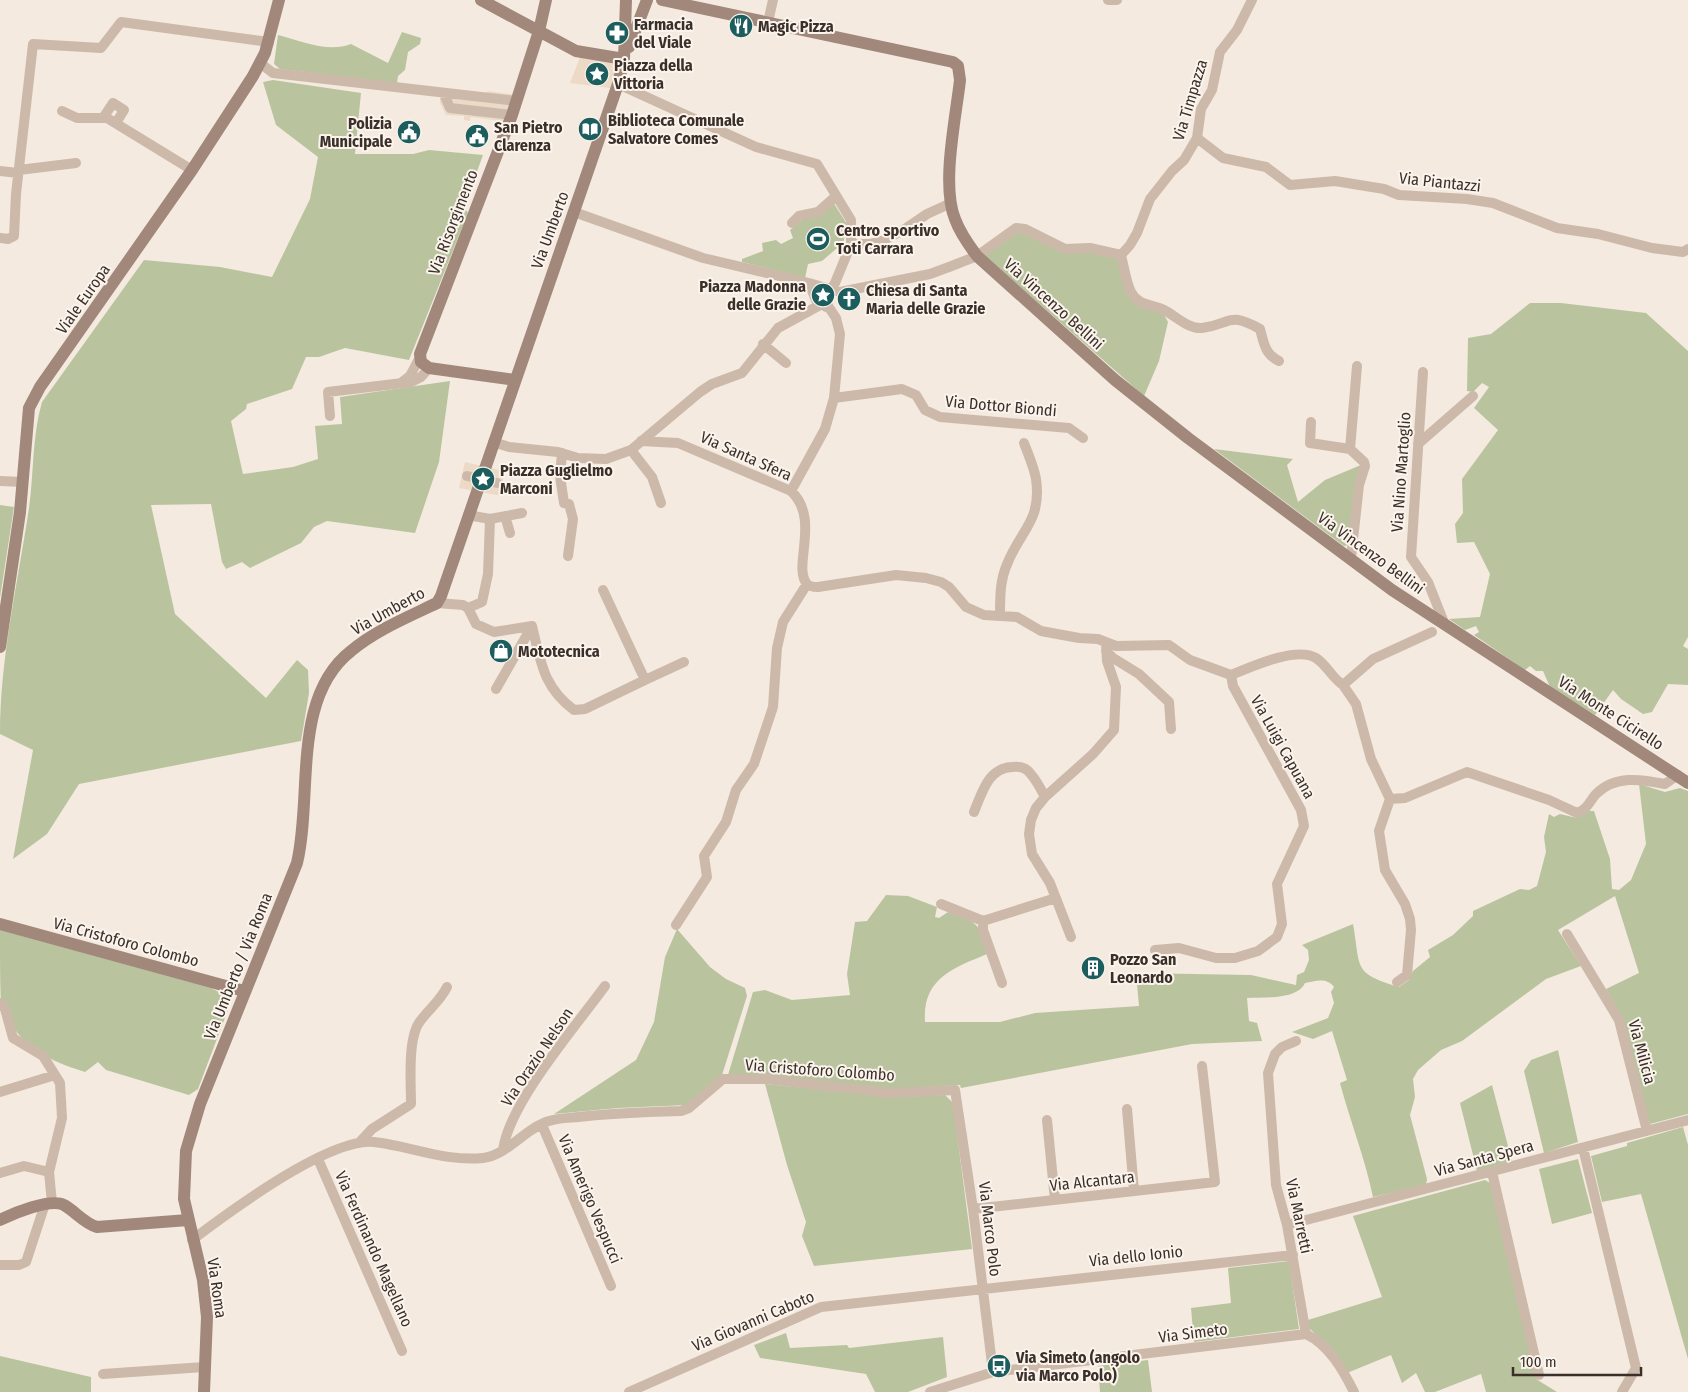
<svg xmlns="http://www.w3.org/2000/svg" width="1688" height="1392" font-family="'Fira Sans Condensed',sans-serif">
<rect width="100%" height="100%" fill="#f4eae0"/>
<!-- green -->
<path fill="#b9c49e" d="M402,32L421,38L420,44L408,52L405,70L398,76L397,83L280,69L274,64L278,35C301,41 328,53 351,44L388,63Z
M273,80L361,93L355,154H413L429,150L483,155L464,207L468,213L409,360L345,348L319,357H306L292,389L247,404L246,409L231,421L243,474L293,467L318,459L315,426L342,424L340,397L450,381L439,462L415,533L327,521L314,527L301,543L250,568L242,562L226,569L222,562L211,504L151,505L175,614L266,698L297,660L308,670L309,693L301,741L79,784L47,834L13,859L33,750L0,734C0,658 18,582 29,508C34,473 32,436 42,402L144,260L220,267L272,277L310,199L318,157L276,125L263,82Z
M833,202L847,224L842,250L836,249L822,261L808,264L805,278L742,262V259L763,251L762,243L776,240L781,244L793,238L790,230L802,220Z
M1020,232L1117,259L1131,297L1163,313L1168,322L1159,361L1144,396L985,256L1014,234Z
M1530,303H1561L1646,313L1688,351V637L1683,646L1688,649V685L1668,684L1652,712L1643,714L1621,699L1613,690L1595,715L1550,687L1543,671H1536L1530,666L1525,670L1474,635L1479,632L1476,626L1465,630L1449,619L1480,617L1490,574L1474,542L1457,543L1455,524L1463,513L1462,479L1498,430L1474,408L1489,387L1482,383L1473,392L1467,391L1468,338L1491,334Z
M1214,449L1293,459L1287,465L1298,502L1325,480L1361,465L1348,545L1344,546Z
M0,505L14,507L0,598Z
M1639,784L1665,792L1680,788L1688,791V1114L1650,1124L1623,1019L1606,989L1639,973L1615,896L1558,930L1581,966L1546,979L1462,1041L1441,1050L1418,1070L1413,1079L1415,1097L1410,1115L1427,1179L1426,1185L1373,1197C1365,1158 1350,1121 1340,1083L1347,1080L1332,1031L1313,1039L1292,1032L1328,1018L1334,1003L1331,992L1334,987C1327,977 1315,981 1305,983C1297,1000 1264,997 1247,998L1249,1021L1257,1023L1262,1041L1192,1044L961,1088L960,1085L889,1089L728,1075L753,992L765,990L792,1000L850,995L847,974L855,922L867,921L886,895L908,896L937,907L935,917L939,918L948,912C980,924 978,921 987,954C954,968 922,978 925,1022H1000L1035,1013L1139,1006L1136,973L1251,975L1296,985L1297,975L1304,972L1309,960L1308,950L1302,945L1353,924C1361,968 1352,973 1399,987L1409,980L1413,971L1430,957L1428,950L1453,935L1473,916V911L1520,889L1529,890L1537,886L1546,852L1544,837L1549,814L1554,817L1560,814L1577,818L1589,811H1594L1610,859L1612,889L1619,890L1631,880L1646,844Z
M677,929L710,967L726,979L745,988L747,996L722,1075L687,1105L618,1108L554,1114L636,1060L654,1022L665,957Z
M0,930L211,988C221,993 227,996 229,1007L198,1089L189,1095L106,1070L98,1062L85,1072C44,1059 14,1044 1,1000C0,985 0,947 0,930Z
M1558,1050L1578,1142L1544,1153L1524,1071L1531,1060Z
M765,1084L897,1097L945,1095L953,1103L972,1249L814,1266L802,1236L806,1222L787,1165Z
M1492,1085L1512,1161L1477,1171L1460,1103Z
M1683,1127L1688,1145V1359L1641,1194L1602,1202L1591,1156L1627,1146V1143Z
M1578,1159L1592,1213L1552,1224L1539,1169Z
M1485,1180L1490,1183L1536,1379L1557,1392H1486L1481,1374L1435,1392H1425L1416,1373L1402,1383L1391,1355L1347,1373L1328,1346L1309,1328L1308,1320L1382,1297L1353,1216Z
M1289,1261L1299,1329L1194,1342L1191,1308L1231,1303L1228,1268Z
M786,1333L790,1348L847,1345L849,1348L943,1337L947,1377L908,1392H875L866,1374L760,1358L754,1345Z
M0,1356L91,1377V1392H0Z
M1148,1360L1152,1392H1100L1098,1366Z"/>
<!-- plaza -->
<path fill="#ecdac6" d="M582,52L624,59L617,89L570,83Z
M487,91L519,95L505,134L494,120L471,117L470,121L464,120V116L446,115L440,103V94H487Z
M465,462L503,471L502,496L459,488Z"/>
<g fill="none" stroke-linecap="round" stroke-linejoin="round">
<!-- street -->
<path stroke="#cdb9aa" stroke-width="10" d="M1108,0H1117
M768,22L773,0
M260,63L273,73L517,101
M444,94L450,108L512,115
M62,111L77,118H107L192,170
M103,118L113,103L124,110L116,123
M1197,138L1223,158L1266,167L1290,185L1335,181L1384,189L1399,195L1467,199L1493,203L1557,228L1598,234L1652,248L1683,252L1688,249
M19,170L76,163
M0,171L18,173
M574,212L703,258L809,283L840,292L930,274L949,267L977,256L1016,228L1025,229L1065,249L1090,248L1121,255L1130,245L1137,233L1150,199L1172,171L1184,160L1197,138L1201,109L1212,90L1220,52L1237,30L1252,0
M792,223L799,216L818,212L836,196
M0,238L8,239L14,236L16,194L33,44L101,48L121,22L269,42
M851,244H870L884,240L905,229L927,214L951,203
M1121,255C1124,267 1126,282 1131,292C1138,306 1153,304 1164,310C1176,316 1188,329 1202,328C1232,324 1227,311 1260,329C1264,344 1265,354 1279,361
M809,283L816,300L826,307
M763,344L786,363
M1423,372L1411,557L1428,582L1445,625
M401,383L410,376L420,357
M834,398L902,389L916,395L925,410L940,417L1069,428L1083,438
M330,416L328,392L411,382L421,377L429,368
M1311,422L1310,443L1350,449
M641,441L678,443L791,491C821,519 792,567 807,584C810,587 814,587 818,587L896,575L926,578L941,582L949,587L966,607L984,615L1017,617L1041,631L1079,638L1098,639L1116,646L1169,645L1190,660L1231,675C1251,667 1296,646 1316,658C1327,665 1332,678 1343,685
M493,442L509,447L558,452L578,458L606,459L631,450L700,392L712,384L742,373L778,328L820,305L835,283L851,244V220L817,164L756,147L618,84
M1418,444L1473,396
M631,450L652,477L661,503
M562,453L560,476L564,503L569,504L573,519L568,556
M467,476L497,483
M0,481L23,482
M791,491L825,429L834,398L840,334L836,318L824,300
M468,515L490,519L488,574L482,602L468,608
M505,516L510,533
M490,519L522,513
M1351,558L1359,485L1365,466L1364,462L1350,449L1357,366
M437,603L463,605L468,608L476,624L494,632L532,626C541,662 543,687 574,710L585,709L645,680L603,590
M1000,615C1000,596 1000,579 1008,562C1021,530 1042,520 1036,479C1034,467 1028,454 1024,443
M1106,651L1113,658L1139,674L1169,702L1171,729
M645,680L684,662
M496,689L532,626
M1390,799L1405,798L1467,772L1549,800L1577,813C1588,809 1589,802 1596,794C1615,775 1641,779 1665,784L1678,775
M974,812C982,793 988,768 1012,767C1019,766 1026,768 1030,773C1036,780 1041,789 1045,797
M941,904L983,921L1056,898
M983,921V930L1002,983
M676,925L707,877L704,856L726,822L736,790L754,764L773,707L777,648L783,622L807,584
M1567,934L1619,1020L1647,1131
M1071,937L1050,883L1032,854L1029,834L1031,820L1036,808L1045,797L1093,754L1114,730L1116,687L1107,661L1106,643
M1155,950L1179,948L1216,958H1235L1258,951L1277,937L1282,924L1277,884L1304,826L1301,810L1233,686L1231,675
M1397,982L1407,975L1411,930L1410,919L1405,904L1385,870L1379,831L1390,799L1371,759L1356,704L1343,685L1373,659L1432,632
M0,1003L5,1009L13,1038L43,1056L60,1083L62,1118L49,1172L52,1203
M1296,1041L1282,1047L1275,1054L1268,1073L1276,1185L1287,1225L1306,1334C1329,1345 1343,1370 1354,1392
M0,1092L55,1075
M1127,1109L1134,1191
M1047,1120L1055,1200
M542,1125L611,1286
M359,1143L372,1129L411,1104C411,1083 407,1036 421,1020C430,1008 440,1001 447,987
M1583,1148L1636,1368L1622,1392
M503,1150C509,1103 576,1026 605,986
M318,1159L402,1351
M1492,1172L1539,1375
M0,1173L24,1166L49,1172
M973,1209L1215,1182L1202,1066
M1287,1225L1688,1120
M192,1240C229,1212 329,1138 374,1142C410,1146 446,1162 483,1158C508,1155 525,1128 549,1121C558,1118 569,1118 579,1117C613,1113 647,1112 681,1111L689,1108L723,1079H766L891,1093L955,1090L973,1209L993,1372
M0,1265H19L26,1262L45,1204
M103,1374L204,1367
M629,1392L821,1307L1293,1255
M930,1392L993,1372L1306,1334"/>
<!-- secondary -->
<path stroke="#a1887b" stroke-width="12" d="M481,0L576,51L624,59
M662,0L953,62L958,66L960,80C956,117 941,185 955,219C960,233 968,244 977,256L1115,380L1188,438L1392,590L1688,783
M629,47L647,0
M515,380L429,368L421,362L420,354L512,115L539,31L546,0
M0,647L20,512L29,408L40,387L192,170L253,76L265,53L279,0
M0,924L244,991
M0,1220C14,1213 50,1198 64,1205C76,1212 84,1223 97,1227L188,1220
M204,1392L207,1317L203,1280L184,1199L186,1151L200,1104L297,863C313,795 291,698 351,651C376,630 408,617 437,603L441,596L618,84L624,59L626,0"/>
</g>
<!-- icons -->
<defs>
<g id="restaurant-disc" transform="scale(1.25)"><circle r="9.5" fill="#1d5d5e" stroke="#fbf4ed"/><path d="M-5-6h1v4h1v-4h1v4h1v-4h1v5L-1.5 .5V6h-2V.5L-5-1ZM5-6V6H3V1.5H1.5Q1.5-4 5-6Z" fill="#fff"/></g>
<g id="pharmacy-disc" transform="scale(1.25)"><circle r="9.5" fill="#1d5d5e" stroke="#fbf4ed"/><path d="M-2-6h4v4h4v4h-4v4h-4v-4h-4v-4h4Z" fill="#fff"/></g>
<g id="sight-disc" transform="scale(1.25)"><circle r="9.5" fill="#1d5d5e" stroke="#fbf4ed"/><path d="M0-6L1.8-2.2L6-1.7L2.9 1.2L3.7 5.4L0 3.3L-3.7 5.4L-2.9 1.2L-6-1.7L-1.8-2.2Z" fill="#fff"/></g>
<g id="library-disc" transform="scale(1.25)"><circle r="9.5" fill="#1d5d5e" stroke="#fbf4ed"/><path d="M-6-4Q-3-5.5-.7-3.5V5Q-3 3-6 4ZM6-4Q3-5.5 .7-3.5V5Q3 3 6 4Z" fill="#fff"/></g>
<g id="civic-disc" transform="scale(1.25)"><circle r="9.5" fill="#1d5d5e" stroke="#fbf4ed"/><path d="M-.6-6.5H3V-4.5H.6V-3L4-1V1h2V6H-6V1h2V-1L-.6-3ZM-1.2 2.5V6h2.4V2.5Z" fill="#fff"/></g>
<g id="stadium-disc" transform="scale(1.25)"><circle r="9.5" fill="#1d5d5e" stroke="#fbf4ed"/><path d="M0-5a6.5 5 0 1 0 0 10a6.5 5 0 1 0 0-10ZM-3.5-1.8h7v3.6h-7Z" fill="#fff"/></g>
<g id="church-disc" transform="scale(1.25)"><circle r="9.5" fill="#1d5d5e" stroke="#fbf4ed"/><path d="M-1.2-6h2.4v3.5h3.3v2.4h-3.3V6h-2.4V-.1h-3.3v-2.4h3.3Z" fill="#fff"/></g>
<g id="shop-disc" transform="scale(1.25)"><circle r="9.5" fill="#1d5d5e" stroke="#fbf4ed"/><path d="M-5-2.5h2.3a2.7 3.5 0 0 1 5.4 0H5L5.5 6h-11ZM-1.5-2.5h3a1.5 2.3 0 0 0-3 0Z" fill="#fff"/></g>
<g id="building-disc" transform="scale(1.25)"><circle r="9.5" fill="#1d5d5e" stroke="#fbf4ed"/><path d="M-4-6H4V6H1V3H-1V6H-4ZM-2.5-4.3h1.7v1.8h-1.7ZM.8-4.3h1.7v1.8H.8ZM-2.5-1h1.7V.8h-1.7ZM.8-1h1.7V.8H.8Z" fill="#fff"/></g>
<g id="bus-disc" transform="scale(1.25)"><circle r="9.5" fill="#1d5d5e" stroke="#fbf4ed"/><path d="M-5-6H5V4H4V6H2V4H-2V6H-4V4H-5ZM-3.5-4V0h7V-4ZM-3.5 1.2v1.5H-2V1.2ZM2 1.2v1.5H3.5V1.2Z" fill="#fff"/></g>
</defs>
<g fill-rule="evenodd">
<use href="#restaurant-disc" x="741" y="26"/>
<use href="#pharmacy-disc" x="617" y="33"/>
<use href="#sight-disc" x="597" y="74"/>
<use href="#library-disc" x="590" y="129"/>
<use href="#civic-disc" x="409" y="132"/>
<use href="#civic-disc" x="477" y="136"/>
<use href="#stadium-disc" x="818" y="239"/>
<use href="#sight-disc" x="823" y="295"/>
<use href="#church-disc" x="849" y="299"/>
<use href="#sight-disc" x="483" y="479"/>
<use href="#shop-disc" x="501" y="651"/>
<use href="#building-disc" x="1093" y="968"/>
<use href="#bus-disc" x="999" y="1366"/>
</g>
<g text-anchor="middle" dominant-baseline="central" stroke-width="4" stroke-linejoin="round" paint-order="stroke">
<!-- poi labels -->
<g font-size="16" font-weight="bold" fill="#3b2f2a" stroke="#fbf4ed" text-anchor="start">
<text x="634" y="24">Farmacia<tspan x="634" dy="18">del Viale</tspan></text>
<text x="758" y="26">Magic Pizza</text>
<text x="614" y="65">Piazza della<tspan x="614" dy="18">Vittoria</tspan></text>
<text x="608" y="120">Biblioteca Comunale<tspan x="608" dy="18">Salvatore Comes</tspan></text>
<text x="392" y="123" text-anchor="end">Polizia<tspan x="392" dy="18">Municipale</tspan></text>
<text x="494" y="127">San Pietro<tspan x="494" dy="18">Clarenza</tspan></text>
<text x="836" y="230">Centro sportivo<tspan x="836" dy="18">Toti Carrara</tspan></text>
<text x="806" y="286" text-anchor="end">Piazza Madonna<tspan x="806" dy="18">delle Grazie</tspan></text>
<text x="866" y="290">Chiesa di Santa<tspan x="866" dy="18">Maria delle Grazie</tspan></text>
<text x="500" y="470">Piazza Guglielmo<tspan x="500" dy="18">Marconi</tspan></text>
<text x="518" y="651">Mototecnica</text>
<text x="1110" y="959">Pozzo San<tspan x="1110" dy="18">Leonardo</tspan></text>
<text x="1016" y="1357">Via Simeto (angolo<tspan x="1016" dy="18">via Marco Polo)</tspan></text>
</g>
<!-- street labels -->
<g font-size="16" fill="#3b2f2a" stroke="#fbf4ed">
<text transform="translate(1190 100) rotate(-73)">Via Timpazza</text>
<text transform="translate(1440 182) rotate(6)">Via Piantazzi</text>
<text transform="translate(453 222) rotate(-69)">Via Risorgimento</text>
<text transform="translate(550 230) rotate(-70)">Via Umberto</text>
<text transform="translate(83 299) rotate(-55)">Viale Europa</text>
<text transform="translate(1054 304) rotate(42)">Via Vincenzo Bellini</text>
<text transform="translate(1001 406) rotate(5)">Via Dottor Biondi</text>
<text transform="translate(746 456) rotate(24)">Via Santa Sfera</text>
<text transform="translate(1401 472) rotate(-86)">Via Nino Martoglio</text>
<text transform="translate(1371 553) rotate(36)">Via Vincenzo Bellini</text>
<text transform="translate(388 611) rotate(-29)">Via Umberto</text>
<text transform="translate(1611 713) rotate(33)">Via Monte Cicirello</text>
<text transform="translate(1283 747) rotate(61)">Via Luigi Capuana</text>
<text transform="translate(126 942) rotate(15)">Via Cristoforo Colombo</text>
<text transform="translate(238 966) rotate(-68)">Via Umberto / Via Roma</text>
<text transform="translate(1642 1052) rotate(75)">Via Milicia</text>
<text transform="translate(537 1057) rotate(-56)">Via Orazio Nelson</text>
<text transform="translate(820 1070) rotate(4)">Via Cristoforo Colombo</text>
<text transform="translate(1484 1158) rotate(-15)">Via Santa Spera</text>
<text transform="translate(1092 1181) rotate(-6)">Via Alcantara</text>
<text transform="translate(590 1199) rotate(67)">Via Amerigo Vespucci</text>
<text transform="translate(1299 1216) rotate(78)">Via Marretti</text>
<text transform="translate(990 1229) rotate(83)">Via Marco Polo</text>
<text transform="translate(374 1249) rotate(66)">Via Ferdinando Magellano</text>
<text transform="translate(1136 1256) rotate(-6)">Via dello Ionio</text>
<text transform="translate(217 1288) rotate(82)">Via Roma</text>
<text transform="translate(753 1321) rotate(-23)">Via Giovanni Caboto</text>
<text transform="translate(1193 1333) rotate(-7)">Via Simeto</text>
</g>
</g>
<!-- scale -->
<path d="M1513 1367v8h128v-8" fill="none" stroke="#3b2f2a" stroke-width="2.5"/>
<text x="1520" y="1367" font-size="15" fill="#3b2f2a" stroke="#fbf4ed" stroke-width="4" paint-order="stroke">100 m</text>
</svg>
